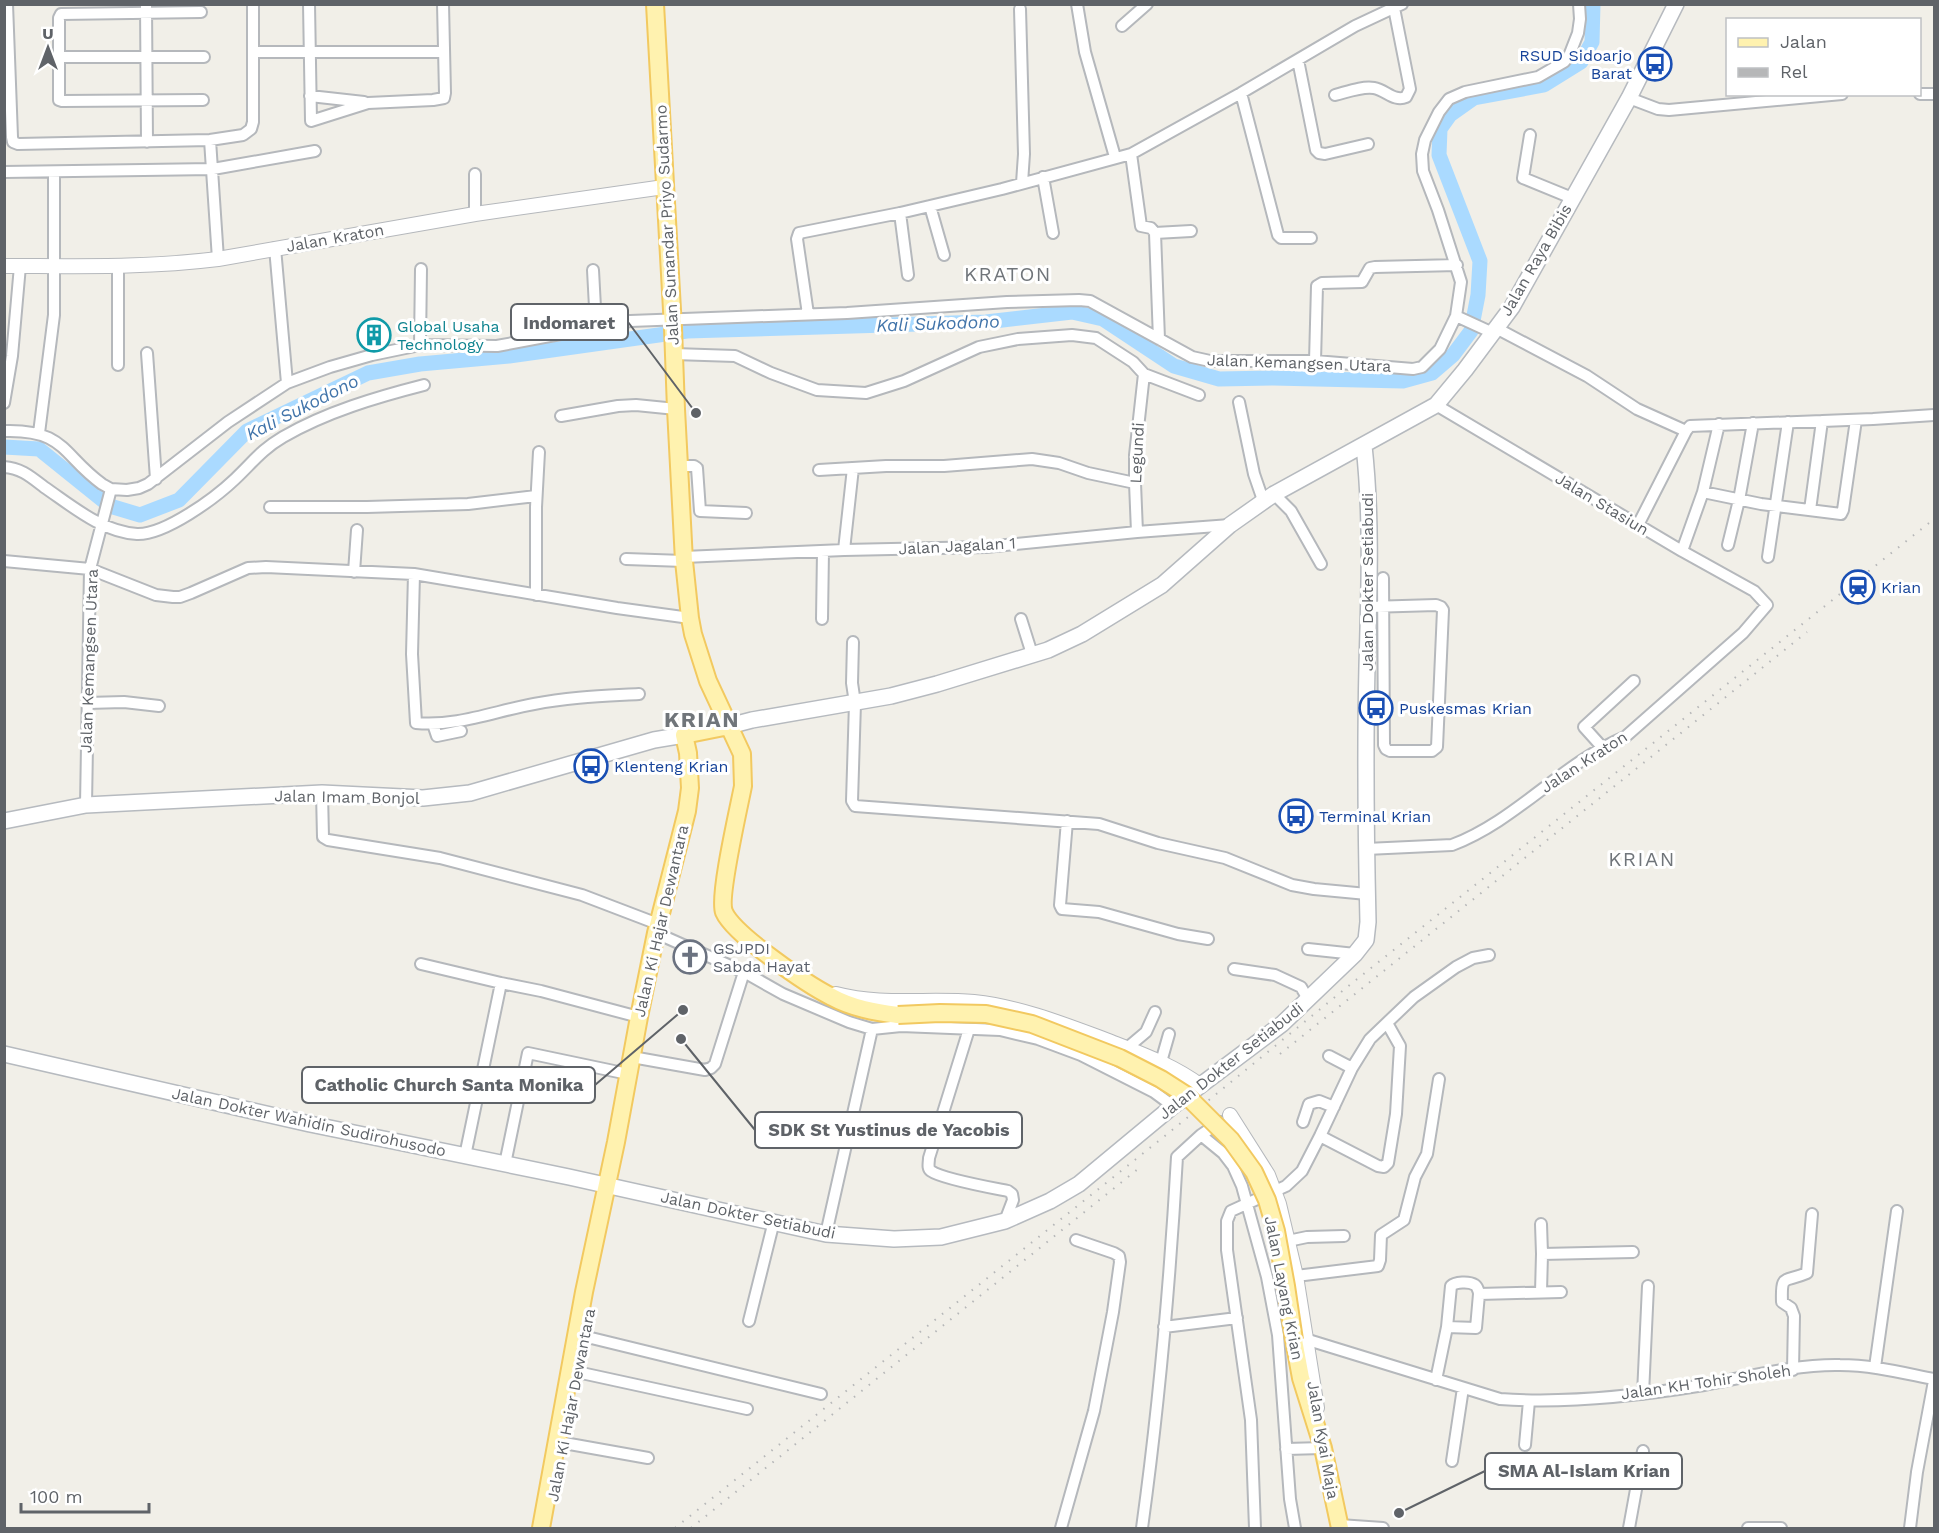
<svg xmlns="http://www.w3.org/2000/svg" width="1939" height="1533" font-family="'Work Sans',sans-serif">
<rect width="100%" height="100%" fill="#f1efe8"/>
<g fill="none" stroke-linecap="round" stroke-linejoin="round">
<!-- river -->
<path stroke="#aadaff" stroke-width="15" d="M4,447L39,449L110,506L140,515L179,500L247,431L368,373L420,364L509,356L687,331L986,322L1072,312L1103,319L1174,366L1219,379L1273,378L1403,381L1432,373L1453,355L1471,331L1478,295L1480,261L1439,155L1440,129L1450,115L1474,98L1544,85L1581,62L1592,42L1593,4"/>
<!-- minor casing -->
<g stroke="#b5b8bc" stroke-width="14">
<path id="minor" d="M7,4L12,137L13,142L18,144L210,140L243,135L251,129L253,122V4
M146,4L147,142
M309,4L311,121L368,103L433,100L444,98L445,93L443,4
M1077,4L1085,52L1115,157
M1020,9L1024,154L1022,183
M201,12L61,14L59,18V100L62,101L203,100
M1122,26L1147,4
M253,52H443
M59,57H204
M1298,60L1316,150L1319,153L1325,154L1368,144
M1241,93L1278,235L1281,238H1311
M1920,94H1934
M1335,95C1347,92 1362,86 1374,88C1386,90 1394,102 1406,97L1410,89L1394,8
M310,96L364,102
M1629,98L1658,109L1669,110L1842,94
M1530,135L1523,178L1572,198
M210,140L218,259
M1131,154L1141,226L1151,228L1155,233
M4,172L213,169L315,151
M475,174V214
M1043,177L1053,233
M930,206L944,255
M900,213L908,275
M275,248L287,383
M118,267V365
M593,270L596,326
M808,314L797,239L799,233L900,213L1002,189L1131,154L1241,93L1355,26L1402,4
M1456,316L1493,333
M1496,328L1587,376L1637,409L1686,431
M1159,339L1155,233L1191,231
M420,345L421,269
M147,353L156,479
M674,354L735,356L771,373L817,390L866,393L904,381L979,347L1018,339L1072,335L1096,338L1133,362L1144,374L1199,395
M1315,361L1317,286L1322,283L1362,282L1370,268L1375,267L1457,265
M1239,402L1254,474L1264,503
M4,403L12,356L20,266
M561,416L618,406L636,405L676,409
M4,431C65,429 62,455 102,484L111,489L127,490L139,488L148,484L228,422L287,383L330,367L372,355L420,345L497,346L630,321L847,313L1007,302L1079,300L1090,301L1192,357L1210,361H1315L1413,369L1422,367L1440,349L1456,316L1461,282L1438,210L1423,171L1422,154L1425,140L1439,112L1449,99L1465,92L1538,77L1564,62L1569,56L1578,33L1580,19L1579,4
M39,433L54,315V172
M679,466H694L697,468L700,511L746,513
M4,467C21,468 31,477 44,487C72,506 102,532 137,534C165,535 215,498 235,479C253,462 261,450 283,437C326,412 377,397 424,385
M819,470L886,466H944L1032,459L1059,463L1088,473L1135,483
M1703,492L1761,504L1841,514L1843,510L1856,420
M1274,494L1291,511L1321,564
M270,507H367L468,504L536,496
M1810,510L1822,421
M1638,525L1686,431L1690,426L1873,419L1934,415
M1137,532L1135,483V455L1144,374
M1728,545L1739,500L1753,423
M844,550L853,468
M1682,551L1703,492L1719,424
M684,557L844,550L986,547L1137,532L1230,525
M1768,557L1788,422
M626,559L684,561
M4,561L90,569L156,595L173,597H180L191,593L248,568L266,567L414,574L617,608L690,618
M354,572L357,530
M414,574L412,654L416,723C456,727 495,711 534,704C569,697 604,696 639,694
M536,595V507L539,452
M1369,607L1436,605L1441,607L1443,610L1437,747L1432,751H1390L1386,749L1384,745L1383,578
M822,619L823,551
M1021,619L1032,654
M853,642L852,683L855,703L852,801L855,806L1099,824L1158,843L1225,858L1292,885L1314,889L1367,894
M87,703L124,702L159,706
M433,724L437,736L461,731
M1602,747L1584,727L1634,681
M322,793L323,837L328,840L440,858L582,895L658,924
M86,805L90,569L111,489
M1067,821L1060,905L1062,909L1099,912L1178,934L1208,939
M1366,849L1452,845C1516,821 1562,763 1625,737L1743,633L1767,605L1754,591L1682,551L1436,405
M656,933L744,972L783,994L849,1022L872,1029L901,1026L1000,1030L1038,1039L1081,1055L1154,1092L1173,1106
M1308,949L1355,954
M421,964L501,983L541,991L639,1017
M1234,969L1275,975L1301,987L1308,999
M969,1029L929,1158C929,1163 927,1168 931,1171C942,1179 993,1188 1008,1191L1012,1194L1013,1200L1005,1221
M1127,1048L1146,1032L1155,1012
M1329,1056L1352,1068
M632,1057L705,1070L711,1068L715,1064L744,972
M1161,1062L1169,1034
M1303,1122L1309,1104L1319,1101L1334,1107
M1201,1135L1223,1153L1233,1166L1242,1186L1267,1277L1278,1335L1290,1499L1295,1528
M1320,1136L1378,1166L1384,1167L1388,1163L1396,1114L1400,1046L1387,1023
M465,1156L501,983
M505,1164L528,1053L628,1074
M1541,1224L1542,1254L1541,1292
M826,1234L872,1029
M1288,1241L1307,1237L1344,1236
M1542,1254L1633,1252
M1296,1276L1378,1266L1380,1260L1381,1235L1404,1220L1415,1177L1427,1154L1439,1079
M749,1321L774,1221
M1164,1327L1237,1318
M1447,1327L1476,1328L1479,1294L1561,1292
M583,1336L821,1394
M1305,1339L1500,1399C1567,1404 1637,1396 1704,1385C1747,1377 1797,1364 1840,1365C1872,1365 1903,1373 1934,1379
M1875,1367L1897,1211
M1793,1370L1794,1316L1791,1308L1782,1302C1781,1273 1784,1283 1807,1273L1812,1214
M577,1372L747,1409
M1436,1380L1447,1327L1451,1286C1455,1282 1469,1281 1475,1285C1477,1286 1479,1292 1479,1294
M1643,1394L1648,1286
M564,1443L648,1458
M1525,1445L1529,1401
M1286,1449L1323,1448
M1452,1461L1463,1388
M1339,1525L1383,1528
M1061,1528L1094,1411L1113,1312L1120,1262L1119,1256L1114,1253L1076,1240
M1142,1528C1159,1405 1170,1281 1177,1157L1201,1135L1220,1122
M1255,1528L1251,1420L1227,1250V1221L1231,1211L1286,1186L1302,1171L1320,1136L1352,1068L1370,1039L1414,997L1456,967L1473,958L1489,955
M1629,1528L1643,1451
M1748,1528H1781
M1910,1528L1917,1472L1934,1381"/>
</g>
<!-- tertiary casing -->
<g stroke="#b5b8bc" stroke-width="16">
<path id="tertiary" d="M4,266C77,266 145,268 218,259L475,214L664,187
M836,994C881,1006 929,998 974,1002C1020,1007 1063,1024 1106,1040C1139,1053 1173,1065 1201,1086
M1230,1115L1268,1175L1279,1204L1296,1276L1317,1408"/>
</g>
<!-- secondary casing -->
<g stroke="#b6babf" stroke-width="18">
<path id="secondary" d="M729,726L752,720L891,696L937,684L1048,650L1082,634L1162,585L1230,525L1274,494L1436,405L1465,370L1512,307L1629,98L1676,4
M4,821L86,805L322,793L423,798L470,793L654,740L684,735
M4,1054L310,1124L569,1177L826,1234L894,1239L941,1237L1005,1221L1050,1201L1079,1184L1173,1106L1282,1024L1355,954L1366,940L1368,922C1366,837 1365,751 1367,666C1369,593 1372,519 1364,446"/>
</g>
<!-- primary casing -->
<g stroke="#f2c960" stroke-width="20">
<path id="primary" d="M655,4L673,328L676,409L684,561L690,618L693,634L708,681L742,754L743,786C739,807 718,897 724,912C734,935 808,985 832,997C852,1008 875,1012 898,1015
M1294,1340L1301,1378L1323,1448L1340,1528
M541,1528L584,1292L616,1142L639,1017L656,933L687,811L690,788L688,753L684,735L729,726"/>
</g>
<!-- minor -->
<use href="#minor" stroke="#fff" stroke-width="10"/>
<!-- tertiary -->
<use href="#tertiary" stroke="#fff" stroke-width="14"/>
<!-- secondary -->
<use href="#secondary" stroke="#fff" stroke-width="15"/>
<!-- primary -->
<use href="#primary" stroke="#fff2af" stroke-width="16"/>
<!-- rail -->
<path stroke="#b6b7b8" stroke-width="2" stroke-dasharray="1.5 8" stroke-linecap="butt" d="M1280,1054L1807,632
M675,1528L1166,1135L1351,984L1934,519
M691,1528L1138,1169"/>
<!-- primary-bridge casing -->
<g stroke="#f2c960" stroke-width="20" stroke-linecap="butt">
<path id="primary-bridge" d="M898,1015L940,1013L986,1014L1032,1024L1120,1058L1161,1079L1186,1095L1231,1140L1254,1172L1267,1200L1276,1231L1286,1286L1294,1340"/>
</g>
<!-- primary-bridge -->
<use href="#primary-bridge" stroke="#fff2af" stroke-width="16"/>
</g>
<!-- icons -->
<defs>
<g id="bus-ring" transform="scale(1.725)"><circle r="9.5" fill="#fff" stroke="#1a4fb4" stroke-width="1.5"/><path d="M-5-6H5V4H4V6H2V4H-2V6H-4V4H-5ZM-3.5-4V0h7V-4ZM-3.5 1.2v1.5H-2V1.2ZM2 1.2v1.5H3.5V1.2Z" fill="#1a4fb4"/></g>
<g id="building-ring" transform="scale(1.725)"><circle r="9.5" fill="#fff" stroke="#0f9aa8" stroke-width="1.5"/><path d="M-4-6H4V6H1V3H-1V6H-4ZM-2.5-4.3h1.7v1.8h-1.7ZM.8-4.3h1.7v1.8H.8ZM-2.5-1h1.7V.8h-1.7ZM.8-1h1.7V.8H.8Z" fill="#0f9aa8"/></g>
<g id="station-ring" transform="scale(1.725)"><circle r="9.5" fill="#fff" stroke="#1a4fb4" stroke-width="1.5"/><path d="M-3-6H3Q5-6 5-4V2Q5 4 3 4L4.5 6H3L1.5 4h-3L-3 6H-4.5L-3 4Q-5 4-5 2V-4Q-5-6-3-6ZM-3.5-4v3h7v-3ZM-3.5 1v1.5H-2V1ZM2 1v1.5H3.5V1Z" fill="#1a4fb4"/></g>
<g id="church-ring" transform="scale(1.725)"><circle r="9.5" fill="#fff" stroke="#6b7280" stroke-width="1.5"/><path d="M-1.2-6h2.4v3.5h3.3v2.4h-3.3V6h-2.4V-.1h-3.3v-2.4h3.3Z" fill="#6b7280"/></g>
</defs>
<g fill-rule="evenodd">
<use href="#bus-ring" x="1655" y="64"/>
<use href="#building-ring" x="374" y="335"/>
<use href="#station-ring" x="1858" y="587"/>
<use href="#bus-ring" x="1376" y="708"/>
<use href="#bus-ring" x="591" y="766"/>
<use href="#bus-ring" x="1296" y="816"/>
<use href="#church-ring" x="690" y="957"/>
</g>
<g text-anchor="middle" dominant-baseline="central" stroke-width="6" stroke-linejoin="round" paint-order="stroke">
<!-- transit labels -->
<g font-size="16" fill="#164399" stroke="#fff" text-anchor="start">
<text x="1632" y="55" text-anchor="end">RSUD Sidoarjo<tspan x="1632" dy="18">Barat</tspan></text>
<text x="1881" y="587">Krian</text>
<text x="1399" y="708">Puskesmas Krian</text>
<text x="614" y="766">Klenteng Krian</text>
<text x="1319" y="816">Terminal Krian</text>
</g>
<!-- street labels -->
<g font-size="16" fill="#5f6368" stroke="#fff">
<text transform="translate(667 225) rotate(-93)">Jalan Sunandar Priyo Sudarmo</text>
<text transform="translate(335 238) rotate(-10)">Jalan Kraton</text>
<text transform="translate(1536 260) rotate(-60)">Jalan Raya Bibis</text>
<text transform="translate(1299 363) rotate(2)">Jalan Kemangsen Utara</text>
<text transform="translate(1137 453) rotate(-87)">Legundi</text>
<text transform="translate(1602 504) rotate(31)">Jalan Stasiun</text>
<text transform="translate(957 546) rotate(-3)">Jalan Jagalan 1</text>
<text transform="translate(1367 582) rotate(-90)">Jalan Dokter Setiabudi</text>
<text transform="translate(89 661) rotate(-88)">Jalan Kemangsen Utara</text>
<text transform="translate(1584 762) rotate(-33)">Jalan Kraton</text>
<text transform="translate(347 797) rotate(1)">Jalan Imam Bonjol</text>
<text transform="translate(661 921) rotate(-77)">Jalan Ki Hajar Dewantara</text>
<text transform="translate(1231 1061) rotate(-38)">Jalan Dokter Setiabudi</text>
<text transform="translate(309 1122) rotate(12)">Jalan Dokter Wahidin Sudirohusodo</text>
<text transform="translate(748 1215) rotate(12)">Jalan Dokter Setiabudi</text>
<text transform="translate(1284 1288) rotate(79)">Jalan Layang Krian</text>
<text transform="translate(1706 1382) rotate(-8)">Jalan KH Tohir Sholeh</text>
<text transform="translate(571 1405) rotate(-79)">Jalan Ki Hajar Dewantara</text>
<text transform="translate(1323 1440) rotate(80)">Jalan Kyai Maja</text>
</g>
<!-- culture labels -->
<g font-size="16" fill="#0d838f" stroke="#fff" text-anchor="start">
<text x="397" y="326">Global Usaha<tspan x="397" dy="18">Technology</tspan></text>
</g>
<!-- worship labels -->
<g font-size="16" fill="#5b616d" stroke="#fff" text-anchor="start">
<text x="713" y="948">GSJPDI<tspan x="713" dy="18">Sabda Hayat</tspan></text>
</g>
<!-- water labels -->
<g font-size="18" font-style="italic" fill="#4174aa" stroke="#fff">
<text transform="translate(938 323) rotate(-2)">Kali Sukodono</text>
<text transform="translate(302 407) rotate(-27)">Kali Sukodono</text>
</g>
<!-- quarter labels -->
<g font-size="20" letter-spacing="1.5" fill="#70757a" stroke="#fff">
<text x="1008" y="274">KRATON</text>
<text x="1642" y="859">KRIAN</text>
</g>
<!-- district labels -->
<g font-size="22" font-weight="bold" letter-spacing="1.5" fill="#70757a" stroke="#fff">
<text x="702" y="719">KRIAN</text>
</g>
</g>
<!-- callouts -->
<path fill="none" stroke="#5f6368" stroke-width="2" d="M696 413L628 322M683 1010L595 1085M681 1039L755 1130M1399 1513L1485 1471"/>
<g fill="#5f6368" stroke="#fff" stroke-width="2">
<circle cx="696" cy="413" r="6"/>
<circle cx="683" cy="1010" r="6"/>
<circle cx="681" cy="1039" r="6"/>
<circle cx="1399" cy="1513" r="6"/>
</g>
<g fill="#fff" stroke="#5f6368" stroke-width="2">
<rect x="511" y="304" width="117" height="36" rx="6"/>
<rect x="302" y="1067" width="293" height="36" rx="6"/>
<rect x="755" y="1112" width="267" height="36" rx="6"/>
<rect x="1485" y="1453" width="197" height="36" rx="6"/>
</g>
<g font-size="18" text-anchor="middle" font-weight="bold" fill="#5f6368">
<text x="569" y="329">Indomaret</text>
<text x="449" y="1091">Catholic Church Santa Monika</text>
<text x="889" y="1136">SDK St Yustinus de Yacobis</text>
<text x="1584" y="1477">SMA Al-Islam Krian</text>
</g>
<!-- border -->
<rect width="1939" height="1533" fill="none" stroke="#5f6368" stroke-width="12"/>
<!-- legend -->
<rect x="1726" y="18" width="195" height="78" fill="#ffffff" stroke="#bfc1c3" stroke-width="1.5"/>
<rect x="1738" y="38" width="30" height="9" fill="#fff2af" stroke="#bfc1c3" stroke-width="1.5"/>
<text x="1780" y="48" font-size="18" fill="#5f6368">Jalan</text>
<rect x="1738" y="68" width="30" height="9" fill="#b6b7b8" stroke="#bfc1c3" stroke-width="1.5"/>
<text x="1780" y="78" font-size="18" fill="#5f6368">Rel</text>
<!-- north arrow -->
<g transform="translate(48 48)" stroke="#ffffff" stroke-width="4.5" paint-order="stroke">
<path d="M0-4.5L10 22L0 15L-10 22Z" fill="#5f6368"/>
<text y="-9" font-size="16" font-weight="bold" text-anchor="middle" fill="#5f6368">U</text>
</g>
<!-- scale -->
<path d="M21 1503v9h128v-9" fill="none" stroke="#5f6368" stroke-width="3"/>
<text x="30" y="1503" font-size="18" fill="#5f6368" stroke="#ffffff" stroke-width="4.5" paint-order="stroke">100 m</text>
</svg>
